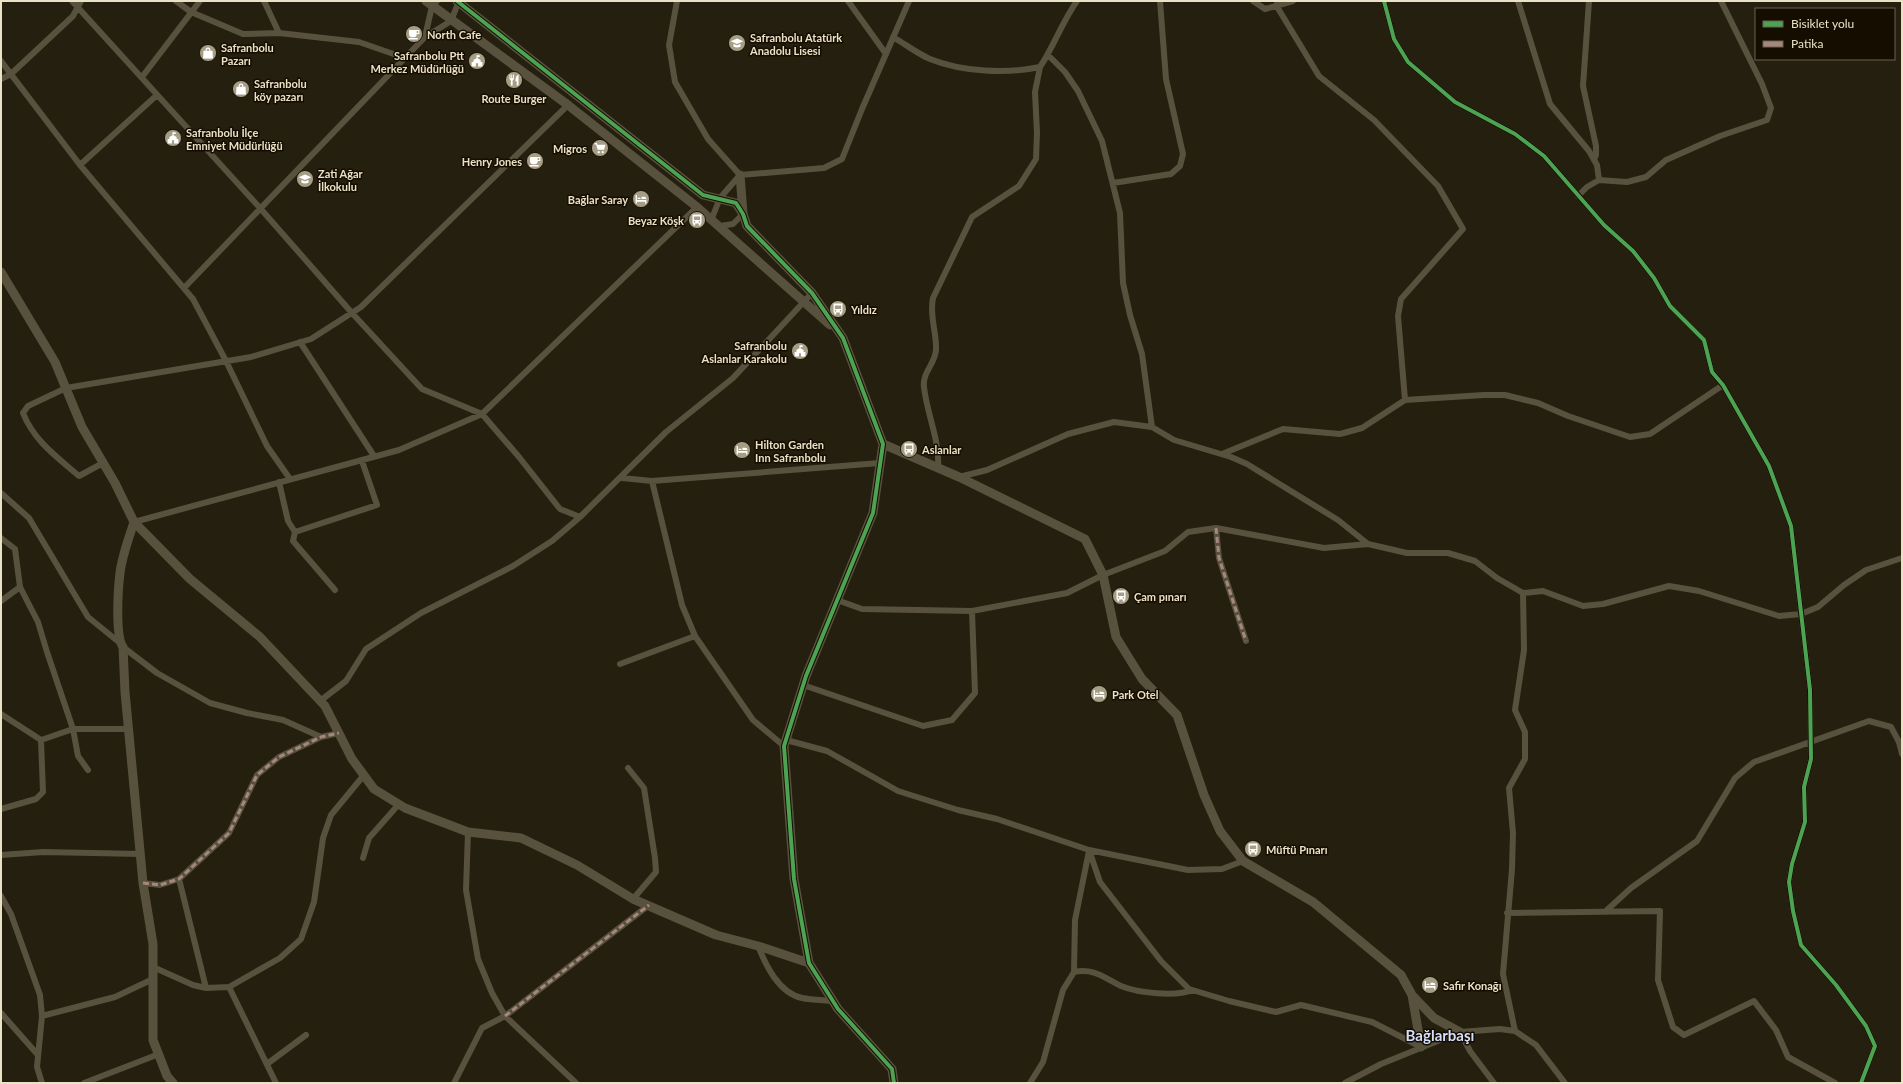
<svg xmlns="http://www.w3.org/2000/svg" width="1903" height="1084" font-family="Lato,sans-serif">
<rect width="100%" height="100%" fill="#251f0f"/>
<g fill="none" stroke-linecap="round" stroke-linejoin="round">
<!-- street -->
<path stroke="#58513d" stroke-width="6" d="M72,1L260,208L352,313L422,389L482,414L519,457L560,509L580,517
M176,1L191,12L243,34L279,33L359,42L405,58
M264,1L279,33
M677,1L669,45L675,82L708,139L740,175
M848,1L886,54
M1253,1L1265,9L1293,1
M1384,1L1394,39L1408,62L1455,102L1515,134L1544,156L1604,225L1633,251L1654,278L1670,306L1704,340L1712,372L1723,385L1769,466L1791,526L1810,690L1811,759L1804,787L1805,822L1792,864L1789,882L1793,911L1801,945L1836,985L1866,1026L1875,1046L1861,1083
M1518,1L1550,104L1589,151L1597,165L1599,180
M1589,1L1583,86L1596,146V155L1594,160
M1276,5L1319,76L1374,120L1438,186L1463,229L1401,299L1398,316L1405,400
M425,37L432,6L437,1
M893,37C905,44 918,54 930,59C962,72 1007,74 1040,67C1054,46 1062,22 1077,1
M1048,55L1065,72L1078,91L1102,141L1120,213L1123,283L1130,315L1142,354L1152,427
M1,61L80,165L193,299L226,361L267,446L290,479
M142,77L200,1
M1,79L11,74L73,16L81,1
M80,165L157,95
M1113,183L1171,174L1180,166L1183,154L1166,79L1160,1
M1578,196L1587,187L1599,180L1627,182L1646,177L1666,160L1720,136L1767,120L1771,108L1762,84L1721,1
M712,218L720,198L740,175L824,168L842,159L862,109L909,1
M720,226L733,224L743,214
M184,288L425,37L451,21L459,1
M300,342L374,456
M1222,454L1283,429L1340,434L1362,428L1405,400L1484,395H1505L1538,403L1568,416L1630,437L1650,434L1723,385
M103,463L79,476C57,457 34,441 23,413L28,406L66,388L251,357L311,339L361,307L568,105
M938,468C940,440 927,415 924,387C922,373 935,364 936,350C937,333 929,316 933,298L972,217L1019,186L1036,159L1037,133L1035,92L1040,67
M959,477L987,470L1068,434L1114,422L1152,427L1174,440L1231,457L1247,464L1338,520L1368,544L1407,553H1448L1475,561L1497,578L1523,593L1543,591L1583,606L1603,604L1669,586L1699,591L1779,616L1801,614L1818,607L1844,585L1866,570L1902,558
M622,478L652,481L880,463
M652,481L682,605L695,636L753,720L784,746
M279,482L288,521L295,532L293,541L335,590
M1,493L29,518L88,617L120,643
M134,522L399,450L482,414L697,207
M1216,528L1219,558L1246,641
M295,532L377,505L362,461
M1,538L15,549L20,587L38,622L47,652L73,729L78,756L88,770
M837,600L862,609L972,611L1067,593L1103,575L1165,551L1188,532L1216,528L1324,548L1368,544
M1,601L20,587
M123,647L157,673L210,703L247,713L283,720L321,737
M620,664L695,636
M803,685L923,726L952,720L975,693L972,611
M320,701L346,681L366,649L421,613L513,566L552,541L580,517L666,432L733,378L812,293
M1,714L41,740
M41,740L73,729H129
M786,740L827,751L898,791L958,810L997,819L1089,850L1188,870L1222,869L1243,861
M628,768L644,788L655,858L656,872L633,899
M1,809L36,799L43,792L41,740
M468,832L466,890L478,959L492,993L505,1016L576,1083
M1089,850L1100,882L1161,961L1189,989L1229,1001L1276,1012L1301,1005L1372,1022L1421,1047
M1,855L43,852L141,854
M363,858L369,838L399,804
M179,879L206,988
M143,883L160,885L179,879L229,833L257,775L279,757L321,737L339,733
M1,896L11,914L40,995L42,1016L37,1067L42,1083
M1607,910L1631,888L1697,841L1735,778L1754,762L1869,721L1891,727L1899,742L1902,754
M1507,913L1660,911L1658,980L1673,1027L1684,1035L1754,1001L1776,1030L1788,1057L1835,1083
M758,946C766,966 779,993 802,998C812,1000 823,1000 833,1001
M153,967L193,985L206,988L229,987L280,958L301,939L314,902L323,838L331,815L364,775
M1074,972C1095,968 1104,978 1121,986C1138,993 1176,997 1192,990
M229,987L276,1083
M1,1013L38,1055
M42,1016L115,997L153,979
M1515,1031L1503,974L1512,869L1513,833L1509,788L1525,759V732L1515,710L1524,650L1523,593
M1460,1032L1470,1051L1494,1083
M267,1064L306,1035
M84,1083L159,1054
M454,1083L482,1028L505,1016L649,905
M1030,1083L1043,1062L1063,990L1074,972L1075,920L1089,851
M1345,1083L1381,1064L1460,1032L1500,1029L1515,1031L1536,1045L1565,1083"/>
<!-- secondary -->
<path stroke="#58513d" stroke-width="9" d="M426,1L568,105L697,207L830,325
M457,1L703,195L736,203L743,214L747,226L812,293L843,338L883,444L873,513L806,676L784,746L794,879L809,963L838,1009L892,1069L894,1083
M740,175L743,213
M1,272L55,362L82,427L115,483L134,522L190,579L260,637L325,706L352,759L374,789L405,808L468,832L521,838L577,865L633,899L716,935L758,946L809,963
M883,444L959,477L1085,539L1103,575L1116,637L1142,679L1177,715L1204,795L1220,831L1243,861L1313,902L1401,975L1412,995L1421,1047
M134,522C129,538 122,556 120,573C118,589 115,636 123,647L125,692L143,883L153,944V1040L167,1076L173,1083
M1412,995L1434,1018L1460,1032"/>
<!-- quiet -->
<path stroke="#a5887d" stroke-width="3" stroke-dasharray="6 3" stroke-linecap="butt" d="M1216,528L1219,558L1246,641
M143,883L160,885L179,879L229,833L257,775L279,757L321,737L339,733
M505,1016L649,905"/>
<!-- cycleway casing -->
<g stroke="#150d00" stroke-width="6">
<path id="cycleway" d="M457,1L703,195L736,203L743,214L747,226L812,293L843,338L883,444L873,513L806,676L784,746L794,879L809,963L838,1009L892,1069L894,1083
M1384,1L1394,39L1408,62L1455,102L1515,134L1544,156L1604,225L1633,251L1654,278L1670,306L1704,340L1712,372L1723,385L1769,466L1791,526L1810,690L1811,759L1804,787L1805,822L1792,864L1789,882L1793,911L1801,945L1836,985L1866,1026L1875,1046L1861,1083"/>
</g>
<!-- cycleway -->
<use href="#cycleway" stroke="#4ca352" stroke-width="4"/>
</g>
<!-- icons -->
<defs>
<g id="cafe-disc" transform="scale(0.9)"><circle r="9.5" fill="#a69d85" stroke="#150d00"/><path d="M-5.5-4.5H6V0H3Q3 3.5 0 3.5H-2.5Q-5.5 3.5-5.5 0ZM3-3.2v2h1.7v-2ZM-6 4.5H4V6H-6Z" fill="#fff"/></g>
<g id="school-disc" transform="scale(0.9)"><circle r="9.5" fill="#a69d85" stroke="#150d00"/><path d="M0-5L7-2L0 1L-7-2ZM-4 1L0 2.5L4 1V4Q0 6-4 4Z" fill="#fff"/></g>
<g id="shop-disc" transform="scale(0.9)"><circle r="9.5" fill="#a69d85" stroke="#150d00"/><path d="M-5-2.5h2.3a2.7 3.5 0 0 1 5.4 0H5L5.5 6h-11ZM-1.5-2.5h3a1.5 2.3 0 0 0-3 0Z" fill="#fff"/></g>
<g id="civic-disc" transform="scale(0.9)"><circle r="9.5" fill="#a69d85" stroke="#150d00"/><path d="M-.6-6.5H3V-4.5H.6V-3L4-1V1h2V6H-6V1h2V-1L-.6-3ZM-1.2 2.5V6h2.4V2.5Z" fill="#fff"/></g>
<g id="restaurant-disc" transform="scale(0.9)"><circle r="9.5" fill="#a69d85" stroke="#150d00"/><path d="M-5-6h1v4h1v-4h1v4h1v-4h1v5L-1.5 .5V6h-2V.5L-5-1ZM5-6V6H3V1.5H1.5Q1.5-4 5-6Z" fill="#fff"/></g>
<g id="supermarket-disc" transform="scale(0.9)"><circle r="9.5" fill="#a69d85" stroke="#150d00"/><path d="M-6-5.5h2.5l.6 2H6L4.5 2H-2.5L-4.4-4H-6ZM-1.5 3.2a1.3 1.3 0 1 0 .1 0ZM3 3.2a1.3 1.3 0 1 0 .1 0Z" fill="#fff"/></g>
<g id="hotel-disc" transform="scale(0.9)"><circle r="9.5" fill="#a69d85" stroke="#150d00"/><path d="M-6-4.5h1.5V1H6V5H4.5V3h-9V5H-6ZM-4 0a1.8 1.8 0 1 1 3.6 0ZM.5 0V-2.5h3Q6-2.5 6 0Z" fill="#fff"/></g>
<g id="bus-disc" transform="scale(0.9)"><circle r="9.5" fill="#a69d85" stroke="#150d00"/><path d="M-5-6H5V4H4V6H2V4H-2V6H-4V4H-5ZM-3.5-4V0h7V-4ZM-3.5 1.2v1.5H-2V1.2ZM2 1.2v1.5H3.5V1.2Z" fill="#fff"/></g>
</defs>
<g fill-rule="evenodd">
<use href="#cafe-disc" x="414" y="34"/>
<use href="#school-disc" x="737" y="43"/>
<use href="#shop-disc" x="208" y="53"/>
<use href="#civic-disc" x="477" y="61"/>
<use href="#restaurant-disc" x="514" y="80"/>
<use href="#shop-disc" x="241" y="89"/>
<use href="#civic-disc" x="173" y="138"/>
<use href="#supermarket-disc" x="600" y="148"/>
<use href="#cafe-disc" x="535" y="161"/>
<use href="#school-disc" x="305" y="179"/>
<use href="#hotel-disc" x="641" y="199"/>
<use href="#bus-disc" x="697" y="220"/>
<use href="#bus-disc" x="838" y="309"/>
<use href="#civic-disc" x="800" y="351"/>
<use href="#bus-disc" x="909" y="449"/>
<use href="#hotel-disc" x="742" y="450"/>
<use href="#bus-disc" x="1121" y="596"/>
<use href="#hotel-disc" x="1099" y="694"/>
<use href="#bus-disc" x="1253" y="849"/>
<use href="#hotel-disc" x="1430" y="985"/>
</g>
<g text-anchor="middle" dominant-baseline="central" stroke-width="3" stroke-linejoin="round" paint-order="stroke">
<!-- poi labels -->
<g font-size="11" font-weight="bold" fill="#ebe1c5" stroke="#150d00" text-anchor="start">
<text x="427" y="34">North Cafe</text>
<text x="750" y="37">Safranbolu Atatürk<tspan x="750" dy="13">Anadolu Lisesi</tspan></text>
<text x="221" y="47">Safranbolu<tspan x="221" dy="13">Pazarı</tspan></text>
<text x="464" y="55" text-anchor="end">Safranbolu Ptt<tspan x="464" dy="13">Merkez Müdürlüğü</tspan></text>
<text x="254" y="83">Safranbolu<tspan x="254" dy="13">köy pazarı</tspan></text>
<text x="514" y="98" text-anchor="middle">Route Burger</text>
<text x="186" y="132">Safranbolu İlçe<tspan x="186" dy="13">Emniyet Müdürlüğü</tspan></text>
<text x="587" y="148" text-anchor="end">Migros</text>
<text x="522" y="161" text-anchor="end">Henry Jones</text>
<text x="318" y="173">Zati Ağar<tspan x="318" dy="13">İlkokulu</tspan></text>
<text x="628" y="199" text-anchor="end">Bağlar Saray</text>
<text x="684" y="220" text-anchor="end">Beyaz Köşk</text>
<text x="851" y="309">Yıldız</text>
<text x="787" y="345" text-anchor="end">Safranbolu<tspan x="787" dy="13">Aslanlar Karakolu</tspan></text>
<text x="755" y="444">Hilton Garden<tspan x="755" dy="13">Inn Safranbolu</tspan></text>
<text x="922" y="449">Aslanlar</text>
<text x="1134" y="596">Çam pınarı</text>
<text x="1112" y="694">Park Otel</text>
<text x="1266" y="849">Müftü Pınarı</text>
<text x="1443" y="985">Safir Konağı</text>
</g>
<!-- district labels -->
<g font-size="15" font-weight="bold" fill="#d5defa" stroke="#150d00">
<text x="1440" y="1035">Bağlarbaşı</text>
</g>
</g>
<!-- border -->
<rect width="1903" height="1084" fill="none" stroke="#ebe1c5" stroke-width="4"/>
<!-- legend -->
<rect x="1755" y="8" width="140" height="52" fill="#150d00" stroke="#6b624f"/>
<rect x="1763" y="21" width="20" height="6" fill="#4ca352" stroke="#6b624f"/>
<text x="1791" y="28" font-size="12" fill="#ebe1c5">Bisiklet yolu</text>
<rect x="1763" y="41" width="20" height="6" fill="#a5887d" stroke="#6b624f"/>
<text x="1791" y="48" font-size="12" fill="#ebe1c5">Patika</text>
</svg>
